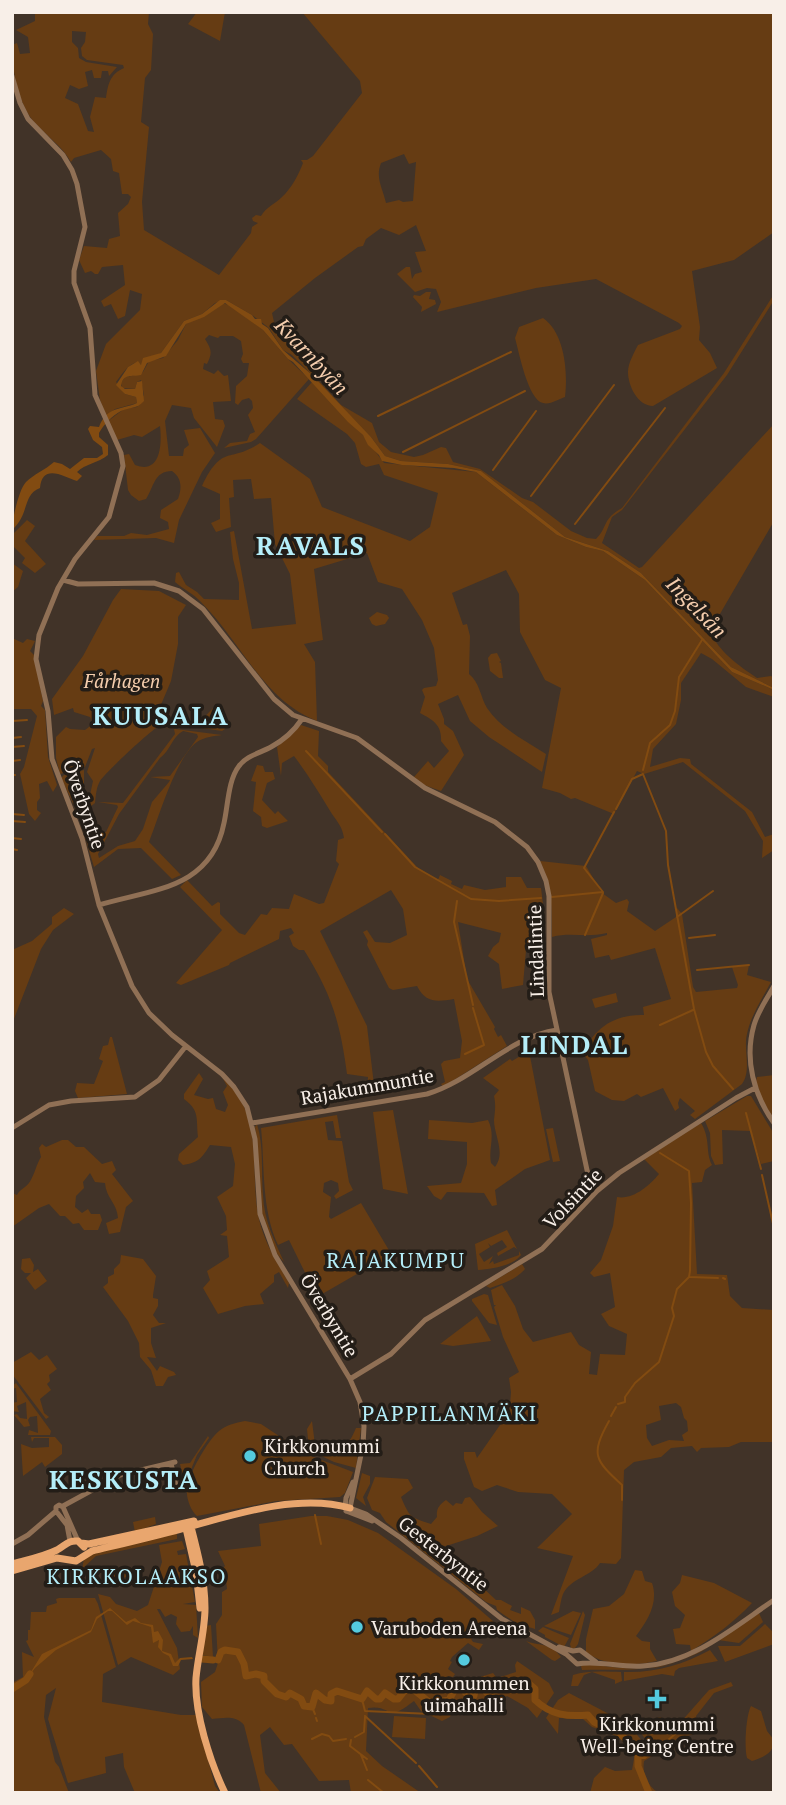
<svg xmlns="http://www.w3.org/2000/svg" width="786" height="1805" font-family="'PT Serif',serif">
<rect width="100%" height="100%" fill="#413328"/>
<!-- green -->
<path fill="#663c13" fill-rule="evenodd" d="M35,12H149L148,24L153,34L151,70L145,78L141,122L149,127L142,202L144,230L219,275L251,233L252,227L258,223L253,221L252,218L256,215L261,216C266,207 275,204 282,197C291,189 299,174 303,163L301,160H307L313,156L362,93L360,81L302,12H774V232L734,260L692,271L700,327L699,340L710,353L717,368L653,406C638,406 628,386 628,372C628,363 634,353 638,345L680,329L682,326L679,323L596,279L536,288L437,312L441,302L436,289L427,288L415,292L397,274L406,267H410L412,279L415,274L422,272L415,252L426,251L416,225L399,235L381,228L366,239L363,246L358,247L315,278L272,313L274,322L303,356L318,365L312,375L292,355L283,350L269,328L252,315L226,300L215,303L202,314L184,321L161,353L141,365L138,362C128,364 122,374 116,382L125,394L136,397L137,403L115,409L106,416L100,400L96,371L106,344L140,310L142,294L130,290L125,316L118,319L111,304L104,307L101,301L125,285L123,265L102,267L98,274H95L91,271L85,273L79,260L84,246L107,248L109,239L120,236L118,213L128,204L131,197L128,194H122L119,173L113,171L111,159L101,150L74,158L71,162C62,146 50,139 38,126C18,107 12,71 12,45L17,43L20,54L30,53L28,37L16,30L35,21ZM72,31L86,32L85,42L81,48L82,56L87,60L123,65L124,68C110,74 108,84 106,98L95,97L90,117L94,132L88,131L78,104L65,98L70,85L79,89L88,86L85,72L92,70L94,78H101L102,71H108L109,76L117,67L86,62L79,58L78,48L72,42ZM404,154L409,164L416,162L413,201L403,202L399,200L386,203C383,189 375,178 381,163Z
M197,12H225L220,41L188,24Z
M426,292H431L429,299L435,300L436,304L421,312L422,307L413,297L414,295L420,296Z
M774,294V300L727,375L622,510L612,517L602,543L639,568L642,567L774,424V521L710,631C719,652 738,665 757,678L771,676L774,678V688L731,667L641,573L608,551L565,537L481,471L448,464L401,461L385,456L371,437L313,378L318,380L341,405L372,423L379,442L391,452L414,457L423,455L441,447L446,448L453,462L480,469L522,498L533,502L571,531L587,538L596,539C608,527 602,519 622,508L724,373Z
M222,303L232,306L263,330L288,359L309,379L256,439L251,442L224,448L230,443L247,441L250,434L255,432L248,415L253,408L252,401L249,398L242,400L238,405L235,403L236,386L247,376L249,363H243L241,359L243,354L241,341L233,336H220L218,338L209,335L205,339C211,349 213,352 207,364L204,363L203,369L214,374L218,370L224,376L228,375L231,401L213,402L215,419L223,420L225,426L217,447L194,418L191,408L172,405L165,421L169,456H183L184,449L189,445L184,430L200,428L215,453L202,472L179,520L174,543L156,538L94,540L97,536H124L131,533L147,535L169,529L168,522L160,518L161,510L178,499C182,488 182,478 172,471C154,471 154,487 146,499L139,501L131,495L128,490L124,455L129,454L135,465C161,475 162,444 160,426L142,437L134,435L117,440L108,421L124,409L137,407L144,395L141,380L137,382L135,389L122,388L121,383L125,377L137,375L143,372L149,361L163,358L178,340L186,324Z
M543,318C565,333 568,373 565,397C559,399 550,405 543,403C528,400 519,352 515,338L519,327Z
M312,382L363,435L384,463L476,472L557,535L586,547L603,551L645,580L732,672L774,690V697L746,687L712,659L701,653L681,683V700L676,724L653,749L650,767L680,758L690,759L691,764L752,812L765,837L774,834V850L762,858L763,841L745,811L683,762L644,774L637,771L614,814L575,798L571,799L560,793L542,788L561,688L545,680L520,632L519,594L506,570L452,593L463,625L467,624L470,636L469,674C480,683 480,696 487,708C501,729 526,741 546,754L542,772L489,737L470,721L458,695L438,704L444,719V724L453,731L464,755L441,791L424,785L414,777L428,761L434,768L449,751L441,741C442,725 433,720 420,713L425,697L422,690L424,688L436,686L438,680L434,648L422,620L402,589L378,582L367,553L314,569L323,640L304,644L315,662L317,721C263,700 242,643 201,602C194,594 183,589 175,582L176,573L179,572L186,585L197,592L204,599L239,600V583L233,559L230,532L234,531L252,629L296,624L290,574L275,544L271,498L254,499L251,479L233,480L234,497L229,498L231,527L216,532L211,523L220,519V494L202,486C223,443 229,464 260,443L310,479L322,507L410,541L430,527L438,493L384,475L379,464L366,467L361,464L355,443L347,434L297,399Z
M27,520L35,526L25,541L46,564L35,573L22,563L25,558L12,545V535Z
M12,563L23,571L18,587L12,592Z
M121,589L159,591L186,605L178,617V644L171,681L152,726L222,735C215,736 204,737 197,742C176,757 159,817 149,842L181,875L172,879L141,848L118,849L94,867L78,814L61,778L64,775L84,770V793L90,795L93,781L87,772L95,748L92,749L85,767L60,774L56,758V737L66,727L70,729L85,730L93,724L90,717L74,712L73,708L54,715L52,699L83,656L113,600ZM158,727L174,729L175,734L123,803L98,802L117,805L118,807L106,832L98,833L86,825C80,815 87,809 95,803C96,795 96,788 100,781C104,774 152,729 158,727ZM183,731L197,734L198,737L170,776L150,777L170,780L169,782L152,802L143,829L135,841L118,846L99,858L98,854L119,814L160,758C170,751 172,737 183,731Z
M377,612L387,615L389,618L385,624L376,626L372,624L369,618Z
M12,638L23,643L27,639L35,641L30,651L34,655L43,701L41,706L45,710L48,757L57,785L53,792L47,781L39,784L40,798L37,802V810L41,813L35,821L29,814L20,774L24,767L37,716L31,709H12Z
M491,654L497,653L501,661L499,662L501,663L503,678H499L490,671L488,658Z
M213,708L214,714H217L223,722L225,729L222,731L195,727Z
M301,725L319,731L318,756L328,766V772L418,868L438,880L440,875L452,881L451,884L462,889L464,885L485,890L506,887V877H521L527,888H541L544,912L543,951L526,950L523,985L502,989L499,964L488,956L493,947L499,942L501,933L458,922L467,979L495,1027L494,1029L498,1037L501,1035L507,1046L443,1087L441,1084L445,1082L441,1064L444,1061L460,1058L462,1041L454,999C436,1002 426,1003 417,986L393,990L389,988L367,945L368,941L363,932L367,930L375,942L390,943L407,935L403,909L391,890L320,931L367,1026L374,1085L372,1090L367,1089L368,1077L347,1074C340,1022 332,995 304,950H299L293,946L289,936L294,933L291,928L280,931L279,939L230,963L229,965L181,985L176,983L222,930L180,887L187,880L212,906L218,902L220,903V914L239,933L245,935L261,914L267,915L272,908L289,909L294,894L319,904L324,903L339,864L336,861L338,840L344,838C342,826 338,823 332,814C319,793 309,776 294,756L282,763L281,776L277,747Z
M257,765L263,766L265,772H273L275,779L267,783L262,800L275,814L278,811L288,821L267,828L262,826L261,817L253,811L256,782L251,781Z
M540,861L586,866L602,893L616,903L627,899L629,902L627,911L655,931L676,917L677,908L682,914L693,987L696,992L737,988L738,985L732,967L749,965L747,975L771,982C762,999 751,1015 747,1034C743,1050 752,1070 742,1084L695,1119L690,1115L695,1111L680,1098L678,1103L679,1108L675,1111L663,1088L641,1097L637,1094L624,1101L612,1100L595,1091L588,1060L583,1054C594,1027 616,1014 644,1015L643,1007L671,999L655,948L611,960L609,955L595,958L591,939L607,935V933C587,938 570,932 552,937C552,909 552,886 540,861Z
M64,908L74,914L53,930L41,949L12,1024V950L32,941L52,924V917Z
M616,993L618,1002L595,1008L592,999Z
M110,1037H112L127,1094L78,1098L75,1091L77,1083L94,1084L103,1061L99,1059L103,1046L108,1045Z
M529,1051L550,1160L525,1169L495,1190L497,1205L492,1206L484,1193L447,1192L441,1200L434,1196L427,1186L461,1183L467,1164V1142L428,1139L429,1120L472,1123L488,1120C496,1136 488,1148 491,1163L495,1167C506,1153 494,1135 494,1120C495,1111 496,1105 494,1096L499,1090L483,1078L510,1059L512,1061Z
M199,1073L203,1079L194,1095L208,1099L213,1098L216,1109L225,1112L228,1105L223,1092L227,1086L221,1075C227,1082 234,1089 238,1096C262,1132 250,1179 259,1219C264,1242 277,1262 289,1283L288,1288L279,1272L274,1275V1282L260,1294L264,1304L245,1306L218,1314L203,1288L210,1280L207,1271L229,1257L227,1236L220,1235L227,1230L226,1216L217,1197L233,1186L235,1164L231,1147L210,1145C202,1158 198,1163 183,1165L178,1160L179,1154L198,1137C196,1118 200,1111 184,1099V1094Z
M774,1075V1119L763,1102L756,1081L757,1077Z
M747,1096H751L774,1134V1161L761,1164L751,1131L722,1130L723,1164L715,1165L711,1156L710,1133L705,1121Z
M393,1110L408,1194L383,1189L373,1112Z
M337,1115L341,1138H336L333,1121L325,1122L328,1140L342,1141L349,1182L353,1190L336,1199L334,1196L339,1191L338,1183L331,1180L324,1183L323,1192L331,1197L329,1217L331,1219L361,1203L390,1252L386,1261L369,1267L317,1297L289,1240L278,1245C261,1208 265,1167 261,1128Z
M701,1123C711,1140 705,1151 712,1165L705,1170L702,1182L692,1183L697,1274L727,1275L730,1296L742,1308L774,1310V1442H741L729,1447L701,1448L697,1452L692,1446L671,1448L661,1457L634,1462L624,1470L621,1558L616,1564L600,1563C592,1576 571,1578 563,1594C561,1599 560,1606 559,1612L551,1615L573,1556L537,1548L572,1514L552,1494L518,1492L497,1485L482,1491L474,1487L464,1459V1452H475L477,1458L500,1425L509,1418L511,1392L509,1378L519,1372L503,1337L494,1307L496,1305H494L491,1290L502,1285L515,1306L523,1329L533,1342L571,1332L579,1345L591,1352L589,1374L597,1375L600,1354L625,1355L627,1334L609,1326L601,1314L615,1307L610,1273L594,1277L590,1273L601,1260L613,1226L617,1197C633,1200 649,1186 659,1174L644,1159ZM676,1403L681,1407L684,1418L687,1421L688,1431L682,1435L684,1441L669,1440L652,1446L647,1438L646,1425L661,1420L659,1406Z
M257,1124C264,1146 261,1172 263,1195C264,1220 274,1240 284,1262C251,1228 262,1170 255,1127Z
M553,1128L560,1161L553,1162L546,1129Z
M62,1140H68L76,1147H84L102,1164L112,1161L116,1170L112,1174L133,1201L126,1207L120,1232L109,1234L106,1223L118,1218C117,1203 106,1198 105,1183L95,1182L90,1173L83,1182L84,1188L76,1196L75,1207L82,1213L88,1209L91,1214H100L102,1220L98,1230H84L79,1223L73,1224L65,1216H60L49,1204L39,1208L12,1227V1193L17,1195C20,1189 25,1188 29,1183C35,1174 36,1165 41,1157L39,1148L42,1144L46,1147Z
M507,1230L517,1249L514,1247L498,1256L497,1253L507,1247L502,1240L491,1246L488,1243L490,1247L479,1254L484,1262L493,1256L489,1264L493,1261L494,1264L519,1255V1251L521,1255C513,1266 491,1269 478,1270L475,1244Z
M121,1255L143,1259L156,1276L153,1295V1298L158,1299V1306L153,1315L159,1323H166L151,1328V1343L156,1358L147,1357L157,1371L160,1366L174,1372L176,1375L168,1377L163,1386H156L151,1370L140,1357L139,1343L128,1321L103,1287L108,1283V1277L114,1274V1269L120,1263Z
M30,1258L34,1265L33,1272L38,1269L47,1281L35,1290L26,1278L31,1273H25L21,1269L22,1259Z
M522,1264L525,1269C517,1279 502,1284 490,1288L486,1286Z
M484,1294L488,1295L497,1325L489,1323L472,1301V1299Z
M477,1316L491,1341L453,1346L440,1344Z
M31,1352L39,1360L47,1355L57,1369L49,1375L50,1381L47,1384L51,1390L40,1399L44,1413L49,1417L46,1419L12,1374V1363Z
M16,1383L51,1431L50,1435H28L29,1430L38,1433L37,1416L30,1417L28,1420L30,1426L24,1427L14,1415L17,1414L20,1418L27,1419L26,1402L17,1406L19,1412L12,1411V1403L17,1402L16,1388L12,1389V1386Z
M245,1421L261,1424L306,1454L353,1472L345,1493L340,1497L276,1501L197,1516C191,1511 186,1498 187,1490C187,1476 208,1440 219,1431C226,1425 235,1423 245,1421Z
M312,1421L315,1445L318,1450C341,1450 347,1450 356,1428H361L356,1468L334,1462L309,1450L307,1429Z
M208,1436L209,1438L197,1455L185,1484L180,1464L190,1463Z
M31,1437H55L62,1445V1454L45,1467L42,1462L23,1476L21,1444L32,1448L49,1447V1438H34L32,1442Z
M362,1473L370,1476V1484L363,1497L366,1506L356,1498Z
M375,1477L408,1479L413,1488L401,1497C410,1518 410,1517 431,1524L437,1517C436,1509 439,1505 446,1500L453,1506L456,1503L462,1504L465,1498L470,1497L482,1512L498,1526L477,1536L440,1548L496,1600H501L512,1606L510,1610L521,1614V1607L530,1611L535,1620V1629L516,1623L497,1610L496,1606L486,1602L386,1522L380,1513L372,1510L367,1498Z
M311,1516H327L348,1520L378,1533L456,1589L494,1622L487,1635L479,1634L471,1639L473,1642L483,1644L479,1650L468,1643L452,1657L450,1661L452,1662L448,1669L455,1674L453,1677L448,1676L445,1680L451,1686L493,1673L497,1678L516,1672L515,1665L517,1661L549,1683L554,1693L537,1718L528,1708L507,1696C491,1704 475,1701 457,1700L450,1717L442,1721L421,1711L414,1701C383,1725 394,1704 368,1708L366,1751L382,1766L421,1793H351L349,1780L319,1781L292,1744L284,1745L270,1727L260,1735L265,1773L281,1793H261L244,1725C236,1715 224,1718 212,1719L202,1707L201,1682L215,1672L218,1663L216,1624L222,1615V1592L227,1589L225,1571L222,1569L225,1566L218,1551L261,1546L259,1524Z
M155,1517L156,1524L135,1532L133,1522Z
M177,1533V1539L96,1556L82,1569L84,1559L94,1552Z
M182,1541L185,1549L177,1551L178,1555L186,1554L195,1602L183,1604L196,1605L198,1638L193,1635V1626L190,1631L181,1632L176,1624L177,1617L171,1614L165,1617L160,1609H157L177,1648L180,1669L173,1675L131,1657L118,1665L98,1594L110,1597L116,1604L137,1611L148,1605L162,1562L159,1545Z
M142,1567L114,1584L111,1574Z
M635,1570L642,1571L645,1581L652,1583C659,1603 647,1621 636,1636L642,1641L650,1642V1649L657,1661C635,1666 605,1667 586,1652V1639L593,1609L609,1606L624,1594Z
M682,1575L714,1583L752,1603C733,1623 715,1636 691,1651L690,1645L676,1644L673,1629L680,1628L685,1615L675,1606L672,1592L680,1583Z
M59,1598H95L98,1604L116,1667L103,1674L102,1702L181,1715H196L215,1786L220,1793H135L124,1767L123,1753L105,1757L106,1773L68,1783L48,1719L56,1688L46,1695L44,1717L55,1762L59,1767L69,1793H12V1683L23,1677L22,1652L34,1657L26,1641L28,1640V1630H30L31,1612H46L47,1606L57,1603L56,1599Z
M573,1611L581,1613L571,1635L544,1626Z
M583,1611L585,1615L578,1644L575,1648H571L570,1644Z
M759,1613L763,1622L739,1643L718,1640Z
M765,1624L774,1633V1644L725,1662L718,1646H740Z
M211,1625L213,1657L202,1655L205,1626Z
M543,1627L569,1638L564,1647L545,1637V1635L538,1631Z
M526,1641C537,1646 551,1642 561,1657L555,1661L552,1660Z
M708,1648C661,1674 633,1669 582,1670L581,1666L586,1664C615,1667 643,1673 671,1664C684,1660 696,1653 708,1648Z
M710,1650L718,1661L679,1668L675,1671L674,1676L662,1674L624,1681V1672C656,1673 682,1665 710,1650Z
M592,1672L584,1675L578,1686H571L573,1675C588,1670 606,1672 621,1672L622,1681L615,1684V1680Z
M731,1682L733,1686L714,1693L696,1716L700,1732L677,1739L656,1753L640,1732L647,1726L653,1728L657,1726V1718L661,1717V1722L658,1725L663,1732L680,1723L709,1690Z
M569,1693L628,1724L654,1755L644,1761C642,1774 647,1786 659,1793H590L594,1778L605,1767L615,1771L632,1770L635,1753L619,1736L592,1727L583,1719L559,1718L558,1734L546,1718L558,1700Z
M751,1706L761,1711L767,1731L774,1740C774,1753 764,1757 752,1761L747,1758C744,1748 746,1715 751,1706Z
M394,1716L426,1718L425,1739L392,1737Z"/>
<!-- water -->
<path fill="#824b11" d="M220,300H226L252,315L255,319H261L262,324L268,328L283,350L311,374L371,437L385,456L401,461L448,464L481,471L565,537L608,551L641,573L731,667L774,688V690L732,672L645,580L603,551L586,547L557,535L476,472L454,468L402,465L382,461L379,455L368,445L363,435L348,422L293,362L288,359L263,330L225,303L204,317L186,324L166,356L147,363L141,375C132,377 123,373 121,386L125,389H135L137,382L142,381L144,401C137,409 130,407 121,411C112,416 104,424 99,433V437L108,445V455C98,463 85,464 77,472L82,476L77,481C63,476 42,463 40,488C22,495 30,514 12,530C12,520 19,489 26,482C34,474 45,470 54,462L62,464L70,469L84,458H97L103,454L102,447L93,440L88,429L90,426L99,427C107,406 121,410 137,403L136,397L125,394L116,385L128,367L138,361L141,365L143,358L161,353L184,321L202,314Z
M110,1608L126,1622L135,1618L141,1623L153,1625L154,1632L158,1631L163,1640L162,1651L171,1654L175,1663L180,1658L192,1657L193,1659L181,1660L178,1666H173L169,1656L163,1653L158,1647L159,1640L153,1643L151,1627L133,1621L127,1625L112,1611H108L97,1619L91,1632L56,1650L35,1668L26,1680L42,1654L91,1630L96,1617Z"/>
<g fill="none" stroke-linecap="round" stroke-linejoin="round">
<!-- stream -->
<path stroke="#824b11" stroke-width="2" d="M378,416L511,352
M403,452L525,391
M493,470L536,411
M531,496L614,385
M575,524L665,408
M12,721L27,720
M12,738L21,737
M12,747L24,746
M306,751L382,832
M12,761L20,760
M643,770L650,743L670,725L675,711L679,677L702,640
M12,775H15
M616,809L632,779L643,774L666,831L668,865L694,1009L706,1052L713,1066L733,1089
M12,814L24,815
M12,821L25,822
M385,834L415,867L471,899L499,901L541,898
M12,838L21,839
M12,849L17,850
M12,856H13
M552,897L603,892L584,868L614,812
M457,901L454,922L473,1005
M677,917L713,891
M585,935L603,893
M689,938L715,935
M697,970L749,965
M660,1025L693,1010
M465,1054L484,1045L473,1008
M746,1113L761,1169
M762,1175L774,1228
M690,1277L718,1278
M723,1278L725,1279
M618,1404L625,1402V1397L635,1383L659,1362L674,1316L672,1308L677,1289L689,1277L690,1271L691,1203L689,1171L660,1153
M611,1416L616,1407
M609,1421C590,1455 595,1460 622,1485V1500
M315,1515L321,1544
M362,1699L365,1711L431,1714
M312,1707L315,1714
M365,1716L416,1763
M316,1718L317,1721
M355,1737L364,1732L365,1717
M312,1739L322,1734L329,1736L333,1741L346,1739
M351,1740L350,1746L367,1759
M654,1752L687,1724
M361,1755L367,1770
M637,1758H645L652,1752
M419,1766L437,1787
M368,1780L384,1793"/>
<!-- river -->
<path stroke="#824b11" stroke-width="7" d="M202,1659L213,1660
M218,1660L221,1652L225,1650L238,1652L244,1664L246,1676L256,1674L264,1676V1681L277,1694L286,1697L290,1693L301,1699L304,1706L312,1707L316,1693L325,1700L331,1701V1694L337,1691L362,1699L367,1691L376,1699H380L385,1693L394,1699H398L405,1690L412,1688L430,1703L449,1700L456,1687L461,1685L465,1686V1692L471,1698L474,1696L476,1683L483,1680L486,1692L494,1696C494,1690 496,1684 503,1682L506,1689L516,1687L521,1682L528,1683L535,1689V1700C551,1715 567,1717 588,1715L594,1722L620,1734L638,1751V1766L649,1793
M12,1689L26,1680L30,1674"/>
<!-- minor -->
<path stroke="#907055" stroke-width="5" d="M12,76L20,103L28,119L63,155L72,170L77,184L85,227L74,271V283L90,328L95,395L121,453L123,466L109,517L75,559L58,588L39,635L36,659L48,711L52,759L82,838L99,905L132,986L149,1013L172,1035L222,1074L234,1087L247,1107L255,1139L260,1214L275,1255L350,1379L360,1402L364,1426L363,1445L350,1508L346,1511
M63,580L78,584L154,583L179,591L203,609L274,699L293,715L357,738L425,788L495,822L527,847L538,862L546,881L549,896V992L587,1170L591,1182L597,1191
M99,905C153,889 211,889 224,823C228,806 228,780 239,766C246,756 260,753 271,747C284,740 294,731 302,719
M774,986C767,999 758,1011 754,1025C744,1060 754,1095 774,1123
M252,1123L427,1094C474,1080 508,1037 557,1030
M12,1128L49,1105L71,1101L135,1097L159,1080L186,1046
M350,1379L391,1354L425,1320L542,1249L597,1191L619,1173L736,1098L755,1088
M171,1463L176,1486
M63,1506L120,1475L175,1462
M345,1508L346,1498L353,1482
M350,1508L366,1514L401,1538L502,1619L566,1654L577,1664C599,1660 621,1668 643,1666C693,1663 734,1627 774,1600
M56,1511L67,1525L70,1541
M346,1511L372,1521
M12,1544L28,1535L56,1511V1507L59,1505L63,1507L78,1541
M559,1647L573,1651L580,1650L596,1662"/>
<!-- major -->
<path stroke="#e9a66e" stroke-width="7" d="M190,1523C197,1550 205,1579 205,1608C205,1631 198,1655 196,1678C194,1712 210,1762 225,1793
M185,1524L196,1572L200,1608
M81,1543L89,1544L194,1521
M12,1564C27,1560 43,1557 57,1550C66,1545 68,1540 78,1541L84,1547
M12,1571L57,1558L76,1561L92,1551C121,1544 151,1537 181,1529C233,1515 297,1493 350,1508"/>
</g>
<!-- markers -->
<g fill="#54cade" stroke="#231d17" stroke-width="2.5">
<circle cx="250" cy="1456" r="7"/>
<circle cx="357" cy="1627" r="7"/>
<circle cx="464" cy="1660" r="7"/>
<path d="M653.5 1688.5h7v7h7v7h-7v7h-7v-7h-7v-7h7z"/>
</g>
<g text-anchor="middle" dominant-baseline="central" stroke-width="7" stroke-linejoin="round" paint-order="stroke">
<!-- park labels -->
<g font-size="19" font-style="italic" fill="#f6cead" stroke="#231d17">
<text x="122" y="680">Fårhagen</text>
</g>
<!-- street labels -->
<g font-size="19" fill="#f8efe8" stroke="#231d17">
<text transform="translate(85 804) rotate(71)">Överbyntie</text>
<text transform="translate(535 951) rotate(-92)">Lindalintie</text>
<text transform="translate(367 1086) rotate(-10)">Rajakummuntie</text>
<text transform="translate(572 1198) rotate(-46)">Volsintie</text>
<text transform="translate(330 1315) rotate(59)">Överbyntie</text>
<text transform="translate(444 1553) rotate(38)">Gesterbyntie</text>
</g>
<!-- poi labels -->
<g font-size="19" fill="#f8efe8" stroke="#231d17" text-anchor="start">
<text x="264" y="1445">Kirkkonummi<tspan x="264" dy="22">Church</tspan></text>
<text x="371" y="1627">Varuboden Areena</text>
<text x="464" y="1682" text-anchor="middle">Kirkkonummen<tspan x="464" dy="22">uimahalli</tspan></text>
<text x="657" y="1723" text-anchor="middle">Kirkkonummi<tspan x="657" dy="22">Well-being Centre</tspan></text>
</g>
<!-- water labels -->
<g font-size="21" font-style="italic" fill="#f5cdad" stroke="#231d17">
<text transform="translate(312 356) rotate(47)">Kvarnbyån</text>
<text transform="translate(697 607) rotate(46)">Ingelsån</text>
</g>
<!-- neighbourhood labels -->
<g font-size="21" letter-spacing="2" fill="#b5eef9" stroke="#231d17">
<text x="396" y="1260">RAJAKUMPU</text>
<text x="450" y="1413">PAPPILANMÄKI</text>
<text x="137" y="1576">KIRKKOLAAKSO</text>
</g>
<!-- district labels -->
<g font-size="26" font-weight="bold" letter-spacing="2" fill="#b5eef9" stroke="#231d17">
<text x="311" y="545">RAVALS</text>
<text x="161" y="715">KUUSALA</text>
<text x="575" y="1044">LINDAL</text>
<text x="124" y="1479">KESKUSTA</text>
</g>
</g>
<!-- border -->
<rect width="786" height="1805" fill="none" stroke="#f8efe8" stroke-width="28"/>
</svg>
